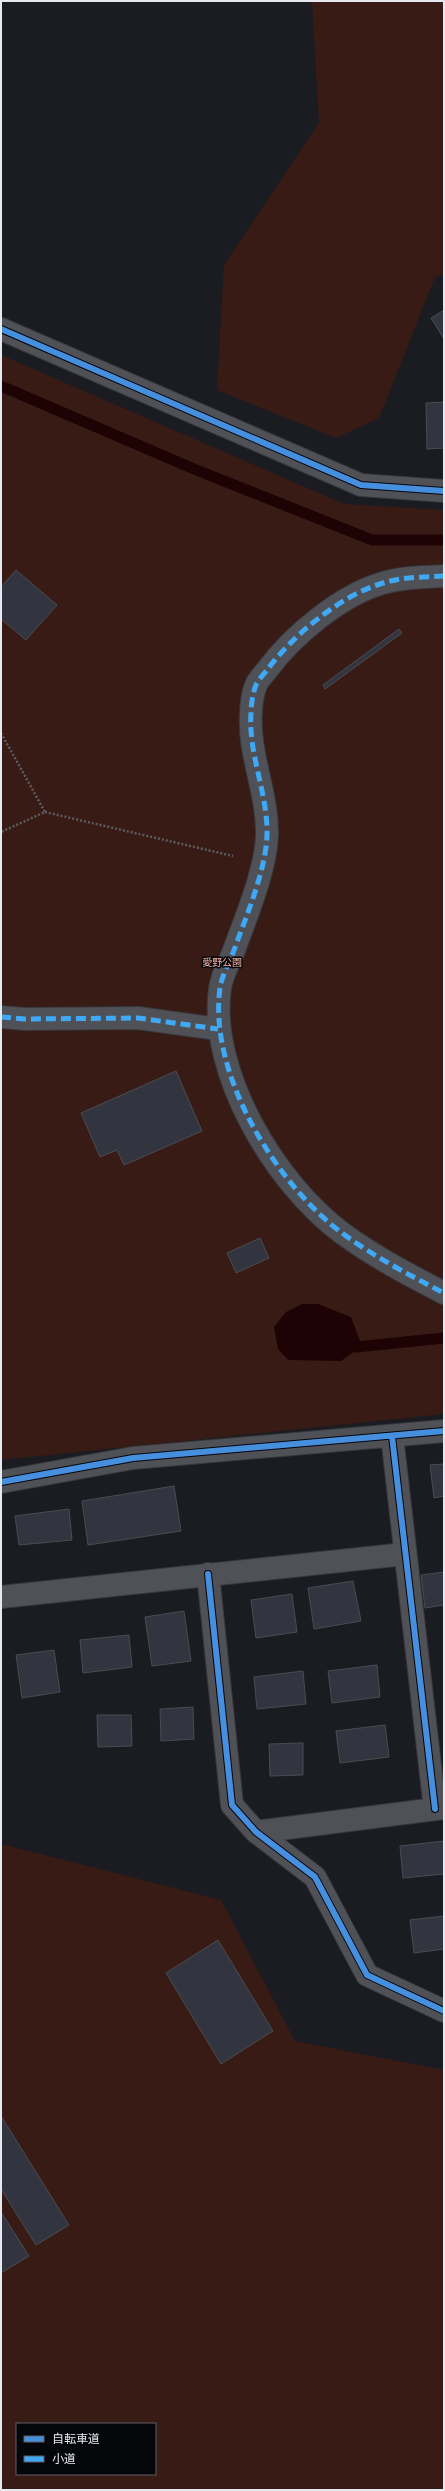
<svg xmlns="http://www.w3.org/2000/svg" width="445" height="2491" font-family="Helvetica,'Noto Sans JP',sans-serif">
<rect width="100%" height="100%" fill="#1a1c22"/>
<!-- green -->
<path fill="#381b15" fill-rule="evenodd" d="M312,1H444V274L435,277L379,418L336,438L217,390L224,265L319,123Z
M1,355L344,504L444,510V1414L1,1460Z
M1,1844L221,1900L295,2041L444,2070V2490H1ZM17,2424H155V2474H17Z"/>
<!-- water -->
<path fill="#1d0303" d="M302,1304H318L351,1317L362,1346L341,1361L288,1360L278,1349L274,1327L286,1312Z"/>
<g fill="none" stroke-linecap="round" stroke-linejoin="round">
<!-- stream -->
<path stroke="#1d0303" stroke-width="11" d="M1,386L194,469L372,540H444
M356,1347L444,1338"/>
</g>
<!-- building -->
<path fill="#32353f" stroke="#4b4c52" d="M444,310V339L431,318Z
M444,402V448L427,449L426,403Z
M16,570L57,605L26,640L1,619V587Z
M399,629L402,633L325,689L323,685Z
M176,1071L202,1131L124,1165L117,1150L100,1157L81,1113Z
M260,1238L269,1258L236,1273L227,1253Z
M444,1464V1496L434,1498L430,1465Z
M174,1486L181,1531L88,1545L82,1501Z
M69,1509L72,1540L19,1545L15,1516Z
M444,1572V1605L425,1608L421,1575Z
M353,1581L361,1621L314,1629L308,1588Z
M292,1594L297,1632L256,1638L251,1600Z
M184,1611L191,1661L152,1666L145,1617Z
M129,1635L132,1667L83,1673L80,1640Z
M54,1650L60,1692L22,1698L16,1655Z
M377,1665L380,1697L332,1703L328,1671Z
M303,1671L306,1704L257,1709L254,1677Z
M193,1707L194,1739L161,1741L160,1709Z
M97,1715H131L132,1746L98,1747Z
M385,1725L389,1757L340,1763L336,1731Z
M303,1743V1775L270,1776L269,1744Z
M444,1841V1874L403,1878L400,1846Z
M444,1916V1949L414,1953L410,1920Z
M218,1940L273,2031L221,2064L166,1973Z
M1,2116L69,2225L36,2245L1,2189Z
M1,2212L29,2256L1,2273Z"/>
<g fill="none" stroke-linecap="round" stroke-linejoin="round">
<!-- minor casing -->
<g stroke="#37383d" stroke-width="24">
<path id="minor" d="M1,329L361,485L444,491
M444,576C424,577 402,577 383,583C341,595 293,635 267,670C264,674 258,680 256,685C253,692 251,705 251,713C248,754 268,793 267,835C266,871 245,919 233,953C228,964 222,976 220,988C208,1073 276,1184 342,1233C373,1256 409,1275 444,1293
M1,1017L25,1019L138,1018L218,1029
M392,1436L435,1809
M1,1482L133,1458L444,1431
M208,1574L232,1805L256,1832L315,1877L367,1975L444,2011
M1,1597L405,1554
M256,1832L444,1808"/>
</g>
<!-- path -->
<path stroke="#5b5d61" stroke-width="2.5" stroke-dasharray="2 2" stroke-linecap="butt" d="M1,733L45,812L1,832
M45,812L233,856"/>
<!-- minor -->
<use href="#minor" stroke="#4f5156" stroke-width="22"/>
<!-- quiet -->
<path stroke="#3fa9f5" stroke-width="5" stroke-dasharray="10 5" stroke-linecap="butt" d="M444,576C424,577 402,577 383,583C341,595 293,635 267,670C264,674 258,680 256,685C253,692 251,705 251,713C248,754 268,793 267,835C266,871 245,919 233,953C228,964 222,976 220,988C208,1073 276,1184 342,1233C373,1256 409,1275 444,1293
M1,1017L25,1019L138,1018L218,1029"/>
<!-- cycleway casing -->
<g stroke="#05060a" stroke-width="8">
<path id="cycleway" d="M1,329L361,485L444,491
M392,1436L435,1809
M1,1482L133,1458L444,1431
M208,1574L232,1805L256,1832L315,1877L367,1975L444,2011"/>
</g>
<!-- cycleway -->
<use href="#cycleway" stroke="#468fdf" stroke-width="6"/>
</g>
<g text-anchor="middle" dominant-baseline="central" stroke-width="3" stroke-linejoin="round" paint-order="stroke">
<!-- park labels -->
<g font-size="10" fill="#f5b3a3" stroke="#05060a">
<text x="222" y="962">愛野公園</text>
</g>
</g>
<!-- border -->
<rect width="445" height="2491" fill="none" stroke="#e6e9f1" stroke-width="4"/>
<!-- legend -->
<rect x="16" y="2423" width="140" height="52" fill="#05060a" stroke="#5f6166"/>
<rect x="24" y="2436" width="20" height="6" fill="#468fdf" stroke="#5f6166"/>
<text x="52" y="2443" font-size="12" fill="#e6e9f1">自転車道</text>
<rect x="24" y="2456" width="20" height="6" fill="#3fa9f5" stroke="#5f6166"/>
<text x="52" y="2463" font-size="12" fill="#e6e9f1">小道</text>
</svg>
